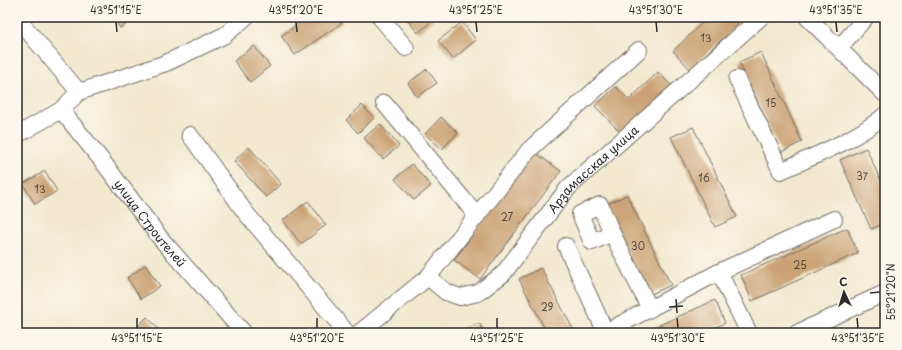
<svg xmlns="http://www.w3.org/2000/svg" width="902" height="350" font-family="'Playpen Sans',sans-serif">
<rect width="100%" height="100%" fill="#fbf7ec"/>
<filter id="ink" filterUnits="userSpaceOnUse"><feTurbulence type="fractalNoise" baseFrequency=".025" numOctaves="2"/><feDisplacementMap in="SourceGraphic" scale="8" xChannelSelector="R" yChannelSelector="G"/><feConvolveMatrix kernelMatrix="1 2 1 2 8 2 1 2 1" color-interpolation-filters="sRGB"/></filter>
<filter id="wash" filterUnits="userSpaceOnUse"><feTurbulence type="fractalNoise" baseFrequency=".012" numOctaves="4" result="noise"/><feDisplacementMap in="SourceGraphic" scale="16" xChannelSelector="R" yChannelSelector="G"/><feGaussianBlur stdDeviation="0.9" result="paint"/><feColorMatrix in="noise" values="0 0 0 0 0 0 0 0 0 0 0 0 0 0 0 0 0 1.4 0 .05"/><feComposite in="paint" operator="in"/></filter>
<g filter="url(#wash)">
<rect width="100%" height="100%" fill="#f2e8cf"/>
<g id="blocks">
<!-- building -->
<path fill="#caa274" d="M113,17H138L120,28Z
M307,17H339L343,22L295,55L281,36Z
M405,17H430L433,20L418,33Z
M697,17H732L738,24L690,69L673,51L702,23Z
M462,22L476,40L453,59L438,41Z
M254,46L270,66L250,82L234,61Z
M761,52L802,142L781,152L739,62Z
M427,69L437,83L417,97L408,83Z
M658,72L674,88L624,136L595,106L616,87L629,100Z
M362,105L374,118L358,133L346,120Z
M441,117L458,133L442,149L425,134Z
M380,124L399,146L383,159L364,138Z
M693,127L737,217L715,227L671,137Z
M249,147L281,184L266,197L234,161Z
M866,148L885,190V223L871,229L840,160Z
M534,152L561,171L480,279L454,260Z
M412,164L431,186L414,200L395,179Z
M45,171L57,191L35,204L23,184Z
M627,195L671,285L649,295L605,205Z
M308,201L326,225L301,244L283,220Z
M847,228L858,253L752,301L741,275Z
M145,265L160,286L141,299L127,278Z
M541,268L575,333H547L519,279Z
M715,300L725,323L703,333H642Z
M147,317L162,333H131Z
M479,323L484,333H459Z"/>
</g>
</g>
<g filter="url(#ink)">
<use href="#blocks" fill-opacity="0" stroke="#716d64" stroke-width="1"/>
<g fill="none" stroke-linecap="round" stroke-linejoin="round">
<!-- minor casing -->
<g stroke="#716d64" stroke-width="18">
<g id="minor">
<path d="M380,17L406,48"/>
<path d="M807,17L885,94"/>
<path d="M17,18L79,92"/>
<path d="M839,48L866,17"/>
<path d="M737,79L781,171C816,155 856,140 885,115"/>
<path d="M384,103L477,216"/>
<path id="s1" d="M61,110L103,162L161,239L244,333"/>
<path d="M17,135L61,110L79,92L166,63L225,35L246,17"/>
<path d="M190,135L245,212L347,333"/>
<path d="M600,205L612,233L592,242L580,214Z"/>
<path d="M612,233L650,309"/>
<path d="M566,246L606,333"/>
<path d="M719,272L749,333"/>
<path id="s2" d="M428,277L446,292L460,297L478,293L503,274L568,188L761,17"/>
<path d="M606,332L719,272L834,219"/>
<path d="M359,333L428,277L529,150L639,50"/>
<path d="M797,333L885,293"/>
</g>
</g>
<!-- minor -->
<use href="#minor" stroke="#fff" stroke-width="16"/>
</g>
</g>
<!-- ticks -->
<path fill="none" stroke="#2b2b2b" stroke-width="1.5" d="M116,22L117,32M296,22L297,32M476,22L477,32M656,22L657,32M836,22L837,32M870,293L880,292M676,299L677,313M669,307L683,306M137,318V328M317,318V328M497,318V328M677,318L678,328M857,318L858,328"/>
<g text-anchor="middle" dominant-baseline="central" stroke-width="3" stroke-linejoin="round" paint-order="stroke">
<!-- number labels -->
<g font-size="10" fill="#53493d">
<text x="706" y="37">13</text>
<text x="771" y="102">15</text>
<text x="862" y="175">37</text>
<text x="704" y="177">16</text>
<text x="40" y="188">13</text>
<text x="507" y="216">27</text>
<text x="638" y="245">30</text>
<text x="800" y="264">25</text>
<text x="547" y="306">29</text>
</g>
<!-- street labels -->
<g font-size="12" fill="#2b2b2b" stroke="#fbf7ec">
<text stroke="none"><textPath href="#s2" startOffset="227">Арзамасская улица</textPath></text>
<text stroke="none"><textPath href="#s1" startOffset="144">улица Строителей</textPath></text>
</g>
</g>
<!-- margin -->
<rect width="902" height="350" fill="none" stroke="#fbf7ec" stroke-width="44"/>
<!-- north arrow -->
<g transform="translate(844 292) rotate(356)" stroke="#fbf7ec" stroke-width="3" paint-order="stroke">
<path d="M0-3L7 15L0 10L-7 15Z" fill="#2b2b2b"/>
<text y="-6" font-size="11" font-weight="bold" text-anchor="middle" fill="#2b2b2b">С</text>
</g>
<rect x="22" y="22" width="858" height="306" fill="none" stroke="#2b2b2b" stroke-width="1.5"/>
<g font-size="10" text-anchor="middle" fill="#2b2b2b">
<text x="116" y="14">43°51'15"E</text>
<text x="296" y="14">43°51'20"E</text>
<text x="476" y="14">43°51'25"E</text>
<text x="656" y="14">43°51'30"E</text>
<text x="836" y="14">43°51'35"E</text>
<text transform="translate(891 292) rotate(-90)" y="4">55°21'20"N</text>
<text x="137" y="342">43°51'15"E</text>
<text x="317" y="342">43°51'20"E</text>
<text x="497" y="342">43°51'25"E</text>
<text x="678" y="342">43°51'30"E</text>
<text x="858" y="342">43°51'35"E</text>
</g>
</svg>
